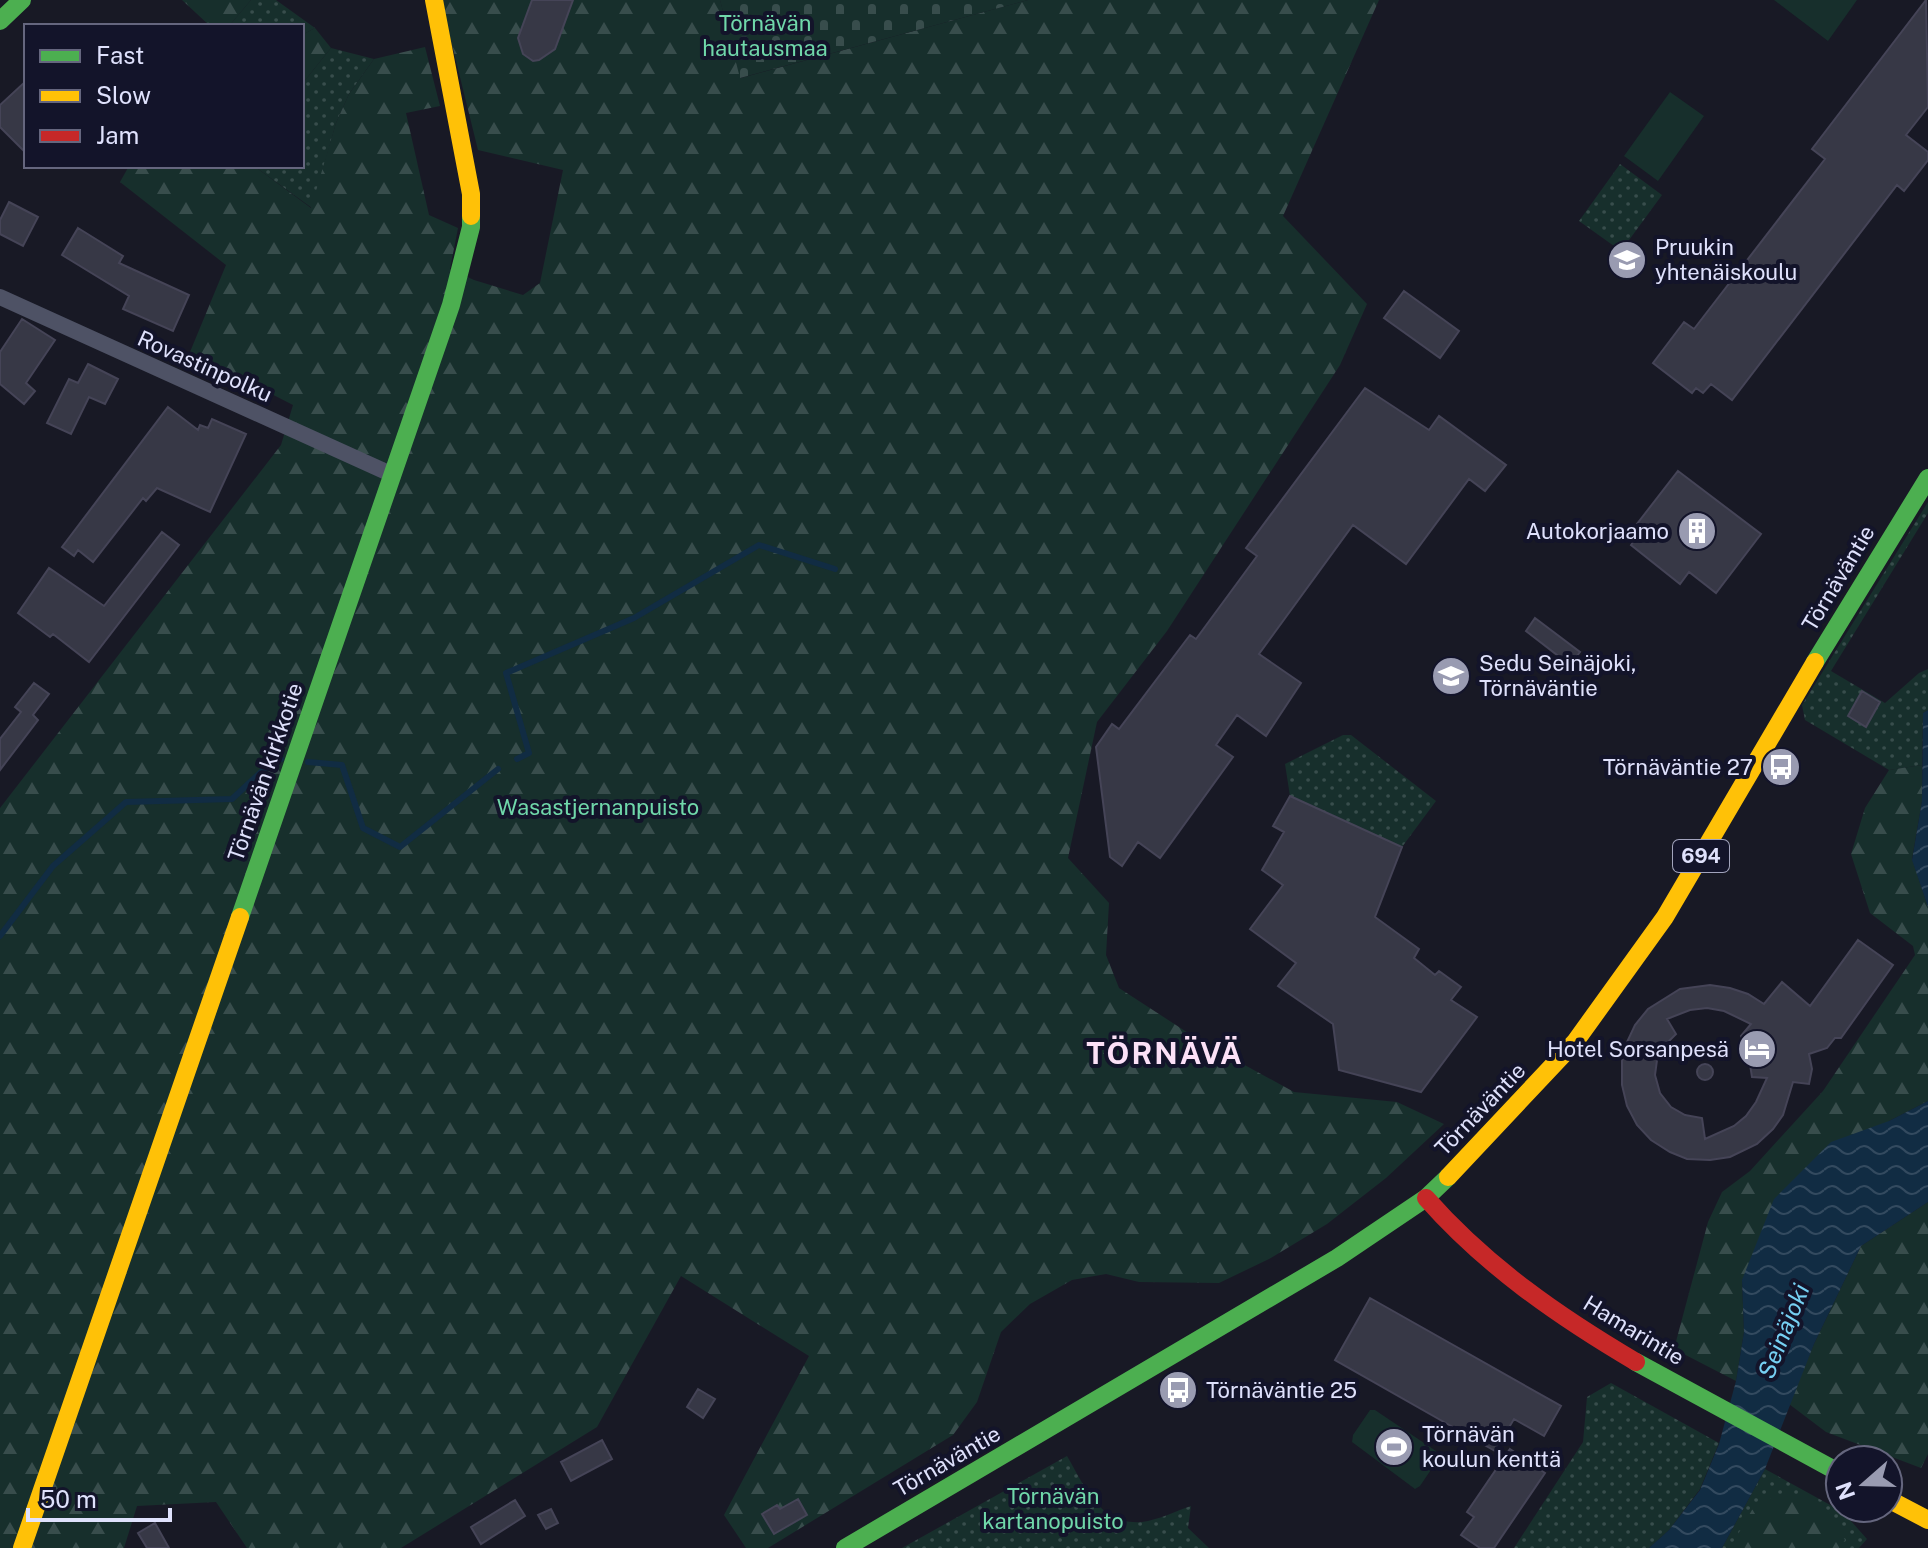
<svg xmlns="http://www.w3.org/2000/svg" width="1928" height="1548" font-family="'Public Sans',sans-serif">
<defs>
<pattern id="grass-dots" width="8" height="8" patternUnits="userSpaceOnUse" patternTransform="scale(2)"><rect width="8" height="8" fill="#172f2c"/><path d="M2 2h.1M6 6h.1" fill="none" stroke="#384d4c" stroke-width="1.8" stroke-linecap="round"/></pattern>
<pattern id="forest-firs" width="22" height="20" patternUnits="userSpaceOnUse" patternTransform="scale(2)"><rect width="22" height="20" fill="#172f2c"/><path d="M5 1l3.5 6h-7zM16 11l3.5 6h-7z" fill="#384d4c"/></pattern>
<pattern id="cemetery-stones" width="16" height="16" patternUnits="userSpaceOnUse" patternTransform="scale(2)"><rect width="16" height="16" fill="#172f2c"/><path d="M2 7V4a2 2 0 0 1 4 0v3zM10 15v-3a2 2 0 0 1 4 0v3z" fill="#384d4c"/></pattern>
<pattern id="water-waves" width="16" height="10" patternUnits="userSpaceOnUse" patternTransform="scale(2)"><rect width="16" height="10" fill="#112c43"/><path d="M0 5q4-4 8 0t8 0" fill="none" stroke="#334a5f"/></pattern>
</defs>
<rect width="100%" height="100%" fill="#181925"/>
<!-- grass -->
<path fill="url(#grass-dots)" d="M251,0H276L315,28L302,35V26H229Z
M331,48L374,59L349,94L336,123L312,208L254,166H302V84Z
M1620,164L1662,195L1621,251L1579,221Z
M1928,502V513L1831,671L1885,703L1919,673L1928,669V710L1923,713L1922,765L1889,770L1805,720L1802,705Z
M1343,735H1351L1436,801L1402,847L1290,796L1285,764Z
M1611,1383L1719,1443L1700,1489L1669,1530L1649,1548H1514L1583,1442L1587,1397Z
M1067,1456C1085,1487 1100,1526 1142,1522C1158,1520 1176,1511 1191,1506L1188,1528L1209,1548H902Z
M1765,1469L1843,1512L1867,1539L1859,1548H1722Z"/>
<!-- forest -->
<path fill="url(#forest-firs)" d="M182,0H251L229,26H210Z
M441,0H720L741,78L1028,0H1379L1283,216L1367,304L1340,365L1167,631L1097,722L1068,858L1109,903L1106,955L1119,988L1199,1040L1294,1092L1397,1102L1444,1124L1386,1178L1327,1224L1269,1259L1219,1283L1139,1282L1106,1274L1072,1280L1030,1304L1001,1332L977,1402L953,1435L768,1548H746L724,1515L809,1356L681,1276L597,1427L401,1548H247L216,1502L137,1506L124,1548H0V808L281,445L293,405L190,352L226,265L120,182L129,166H254L311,208L336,123L349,94L374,59L425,47L440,106L406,113L429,215L458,228L450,269L474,280L523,295L540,283L563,170L478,150Z
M315,28L331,48L302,84V35Z
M1922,765V801L1912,859L1928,907V1101L1889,1121L1742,1280L1744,1332L1736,1381L1674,1349L1708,1222L1722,1192L1750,1171L1823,1091L1915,955L1913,946L1870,913L1851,854L1865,808L1889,770Z
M1928,1202V1454L1921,1468L1826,1432L1789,1404L1814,1344L1861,1246Z
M1776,1495L1808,1496L1825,1507L1845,1540L1839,1548H1730L1752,1510Z"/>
<!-- cemetery -->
<path fill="url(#cemetery-stones)" d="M720,0H1028L740,78Z"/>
<!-- pitch -->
<path fill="#172f2c" d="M1774,0H1857L1828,41Z
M1670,92L1704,116L1658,181L1624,156Z
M1370,1410H1375L1436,1451L1439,1458L1420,1486L1415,1489L1352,1442L1353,1435Z"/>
<!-- water -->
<path fill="url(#water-waves)" d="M1928,710V907L1912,860L1922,801L1923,713Z
M1928,1101V1202L1861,1246L1814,1344L1765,1469L1722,1548H1649L1669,1530L1700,1490L1719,1444L1736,1381L1744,1332L1742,1280L1774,1199L1831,1142L1889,1121Z"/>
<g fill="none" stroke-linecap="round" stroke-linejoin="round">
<!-- stream -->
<path stroke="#112c43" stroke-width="6" d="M517,759L529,753L506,673L634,618L759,545L835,569
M308,762L342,765L363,828L400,847L498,769
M0,936L53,866L126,802L232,799L275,759H281"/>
</g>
<!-- building -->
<path fill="#373846" stroke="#454457" stroke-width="2" fill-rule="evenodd" d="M532,0H573L555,49L539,60L533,61L523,54L518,38Z
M1926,0L1928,107L1906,135L1928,152V160L1904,191L1897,185L1732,400L1711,384L1703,393L1696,388L1692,393L1653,363L1684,322L1694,329L1825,159L1812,149Z
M26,81V153L0,127V105Z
M9,202L38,217L23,246L0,234V220Z
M78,228L123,256L119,263L189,295L173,331L123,309L129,296L62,255Z
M1404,291L1459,331L1440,358L1384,318Z
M22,319L55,340L26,383L35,391L24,404L0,384V352Z
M88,364L118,379L105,404L89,397L71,434L47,423L69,379L78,383Z
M1365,388L1429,430L1439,416L1506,465L1485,491L1469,479L1406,564L1353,525L1259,654L1301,683L1266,736L1237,715L1216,745L1233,757L1160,858L1138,842L1122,866L1110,857L1096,747L1112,724L1119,729L1190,635L1196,639L1257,556L1246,548Z
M168,407L198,430L200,425L208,428L212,419L246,434L210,512L157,488L146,501L143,498L93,562L78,550L74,556L62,547Z
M1678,471L1761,534L1716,593L1689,572L1680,584L1631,545L1639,534L1633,529Z
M162,532L179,545L89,662L53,634L50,637L18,613L49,568L104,606Z
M1535,618L1580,652L1570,665L1526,631Z
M34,683L49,694L33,715L38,720L0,770V739L21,712L15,707Z
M1862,691L1880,702L1866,727L1848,716Z
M1290,796L1402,847L1375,917L1419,949L1414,958L1435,975L1439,971L1461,987L1451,1000L1477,1017L1421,1092L1339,1070L1333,1024L1278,986L1296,963L1250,929L1283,885L1262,870L1284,832L1273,826Z
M1858,940L1893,965L1841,1038H1835L1827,1048L1809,1054L1812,1069L1809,1084L1793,1082L1783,1115L1773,1129L1757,1144L1730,1157L1710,1160L1687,1159L1670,1152L1651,1140L1637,1125L1627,1106L1622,1085V1061L1627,1042L1635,1025L1648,1009L1680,989L1710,985L1730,988L1748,994L1764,1004L1782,982L1810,1006ZM1707,1008L1724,1011L1751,1024L1741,1036L1748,1052L1752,1077L1767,1078L1756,1102L1746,1116L1734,1126L1705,1139L1702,1118L1685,1115L1671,1107L1660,1093L1655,1075L1657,1060L1664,1046L1676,1034L1667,1019L1690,1010Z
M1697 1072a8 8 0 1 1 16 0a8 8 0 1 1-16 0Z
M1370,1298L1561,1406L1544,1436L1514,1419L1495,1451L1335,1360Z
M698,1389L715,1399L703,1418L687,1407Z
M602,1440L612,1459L571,1481L561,1462Z
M1510,1449L1545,1473L1494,1548H1480L1461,1535L1474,1517L1467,1512Z
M798,1499L807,1515L774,1534L762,1514L777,1505L780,1509Z
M515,1500L525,1516L481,1544L471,1527Z
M551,1509L558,1523L546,1529L538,1515Z
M155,1523L169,1548H147L138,1533Z"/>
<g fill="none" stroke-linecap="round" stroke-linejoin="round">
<!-- street -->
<path stroke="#4e5265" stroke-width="16" d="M0,297L393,475"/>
<!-- fast -->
<path stroke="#4caf50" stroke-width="18" d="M0,21L22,0
M1815,662L1928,478
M240,917L451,305L471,227V216
M1636,1362L1840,1473
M845,1548L1337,1258L1426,1198L1448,1177"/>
<!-- slow -->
<path stroke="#ffc107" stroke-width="18" d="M434,0L471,194V216
M1448,1177L1575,1042L1665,917L1815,662
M1888,1499L1928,1520
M22,1548L240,917"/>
<!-- jam -->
<path stroke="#c62828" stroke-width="18" d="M1426,1198C1486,1266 1558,1316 1636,1362"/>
</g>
<!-- icons -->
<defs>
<g id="school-disc" transform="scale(2)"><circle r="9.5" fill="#999bb1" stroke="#13142a"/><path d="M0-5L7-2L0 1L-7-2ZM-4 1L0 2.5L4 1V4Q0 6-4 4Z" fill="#fff"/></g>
<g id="building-disc" transform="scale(2)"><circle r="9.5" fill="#999bb1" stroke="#13142a"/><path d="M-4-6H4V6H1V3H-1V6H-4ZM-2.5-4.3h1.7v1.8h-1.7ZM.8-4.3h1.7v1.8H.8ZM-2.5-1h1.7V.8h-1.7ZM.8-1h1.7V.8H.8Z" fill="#fff"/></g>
<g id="bus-disc" transform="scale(2)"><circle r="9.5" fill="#999bb1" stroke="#13142a"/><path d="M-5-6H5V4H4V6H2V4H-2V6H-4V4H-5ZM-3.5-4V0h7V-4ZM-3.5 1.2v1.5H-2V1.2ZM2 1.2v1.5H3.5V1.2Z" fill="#fff"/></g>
<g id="hotel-disc" transform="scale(2)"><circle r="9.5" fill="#999bb1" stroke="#13142a"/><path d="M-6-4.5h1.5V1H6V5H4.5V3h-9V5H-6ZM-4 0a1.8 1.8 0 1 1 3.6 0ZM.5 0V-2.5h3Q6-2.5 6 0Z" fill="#fff"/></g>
<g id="stadium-disc" transform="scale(2)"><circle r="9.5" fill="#999bb1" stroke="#13142a"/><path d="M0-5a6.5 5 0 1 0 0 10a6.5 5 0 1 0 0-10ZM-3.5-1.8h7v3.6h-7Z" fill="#fff"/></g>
</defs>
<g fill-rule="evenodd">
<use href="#school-disc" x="1627" y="260"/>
<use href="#building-disc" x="1697" y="531"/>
<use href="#school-disc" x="1451" y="676"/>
<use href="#bus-disc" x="1781" y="767"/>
<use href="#hotel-disc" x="1757" y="1049"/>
<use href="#bus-disc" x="1178" y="1390"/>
<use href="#stadium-disc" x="1394" y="1447"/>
</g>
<g text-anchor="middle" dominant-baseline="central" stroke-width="8" stroke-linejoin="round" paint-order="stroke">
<!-- shield labels -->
<rect fill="#13142a" stroke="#a2a4bd" stroke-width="2" x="1673" y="840" width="56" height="32" rx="6"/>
<g font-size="20" font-weight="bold" fill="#dfe1fc">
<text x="1701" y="856">694</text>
</g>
<!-- park labels -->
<g font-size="22" fill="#70d8aa" stroke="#13142a">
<text x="765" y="23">Törnävän<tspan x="765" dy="25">hautausmaa</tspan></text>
<text x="598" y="807">Wasastjernanpuisto</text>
<text x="1053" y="1496">Törnävän<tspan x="1053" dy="25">kartanopuisto</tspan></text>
</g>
<!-- poi labels -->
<g font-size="22" fill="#dfe1fc" stroke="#13142a" text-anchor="start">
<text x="1655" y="247">Pruukin<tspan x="1655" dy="25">yhtenäiskoulu</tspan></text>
<text x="1669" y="531" text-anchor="end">Autokorjaamo</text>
<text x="1479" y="663">Sedu Seinäjoki,<tspan x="1479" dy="25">Törnäväntie</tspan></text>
<text x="1753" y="767" text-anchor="end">Törnäväntie 27</text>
<text x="1729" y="1049" text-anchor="end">Hotel Sorsanpesä</text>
<text x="1206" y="1390">Törnäväntie 25</text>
<text x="1422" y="1434">Törnävän<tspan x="1422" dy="25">koulun kenttä</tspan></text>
</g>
<!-- street labels -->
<g font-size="22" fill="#dfe1fc" stroke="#13142a">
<text transform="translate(205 366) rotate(24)">Rovastinpolku</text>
<text transform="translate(1838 578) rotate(-59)">Törnäväntie</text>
<text transform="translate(265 772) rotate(-71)">Törnävän kirkkotie</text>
<text transform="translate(1480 1109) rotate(-46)">Törnäväntie</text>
<text transform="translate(1634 1330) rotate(31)">Hamarintie</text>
<text transform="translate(947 1461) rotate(-30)">Törnäväntie</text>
</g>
<!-- water labels -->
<g font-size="24" font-style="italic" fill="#76d0f3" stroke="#13142a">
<text transform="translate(1783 1331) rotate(-68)">Seinäjoki</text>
</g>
<!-- district labels -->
<g font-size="30" font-weight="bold" letter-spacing="2" fill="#fce1f7" stroke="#13142a">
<text x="1165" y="1053">TÖRNÄVÄ</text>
</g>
</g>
<!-- legend -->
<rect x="24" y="24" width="280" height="144" fill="#13142a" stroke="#65667e" stroke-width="2"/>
<rect x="40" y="50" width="40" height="12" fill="#4caf50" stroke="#65667e" stroke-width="2"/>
<text x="96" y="64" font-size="24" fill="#dfe1fc">Fast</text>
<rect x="40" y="90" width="40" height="12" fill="#ffc107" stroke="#65667e" stroke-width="2"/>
<text x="96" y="104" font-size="24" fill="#dfe1fc">Slow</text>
<rect x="40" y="130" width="40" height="12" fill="#c62828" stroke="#65667e" stroke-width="2"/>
<text x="96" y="144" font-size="24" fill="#dfe1fc">Jam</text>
<!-- north arrow -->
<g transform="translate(1864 1484) rotate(250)"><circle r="38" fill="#13142a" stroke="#65667e" stroke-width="2"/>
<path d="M0-6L14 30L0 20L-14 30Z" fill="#999bb1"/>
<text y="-12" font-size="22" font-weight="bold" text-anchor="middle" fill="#dfe1fc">N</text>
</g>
<!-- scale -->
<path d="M28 1508v12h142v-12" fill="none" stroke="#dfe1fc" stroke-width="4"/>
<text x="40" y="1508" font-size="24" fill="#dfe1fc" stroke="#13142a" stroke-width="6" paint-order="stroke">50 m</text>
</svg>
